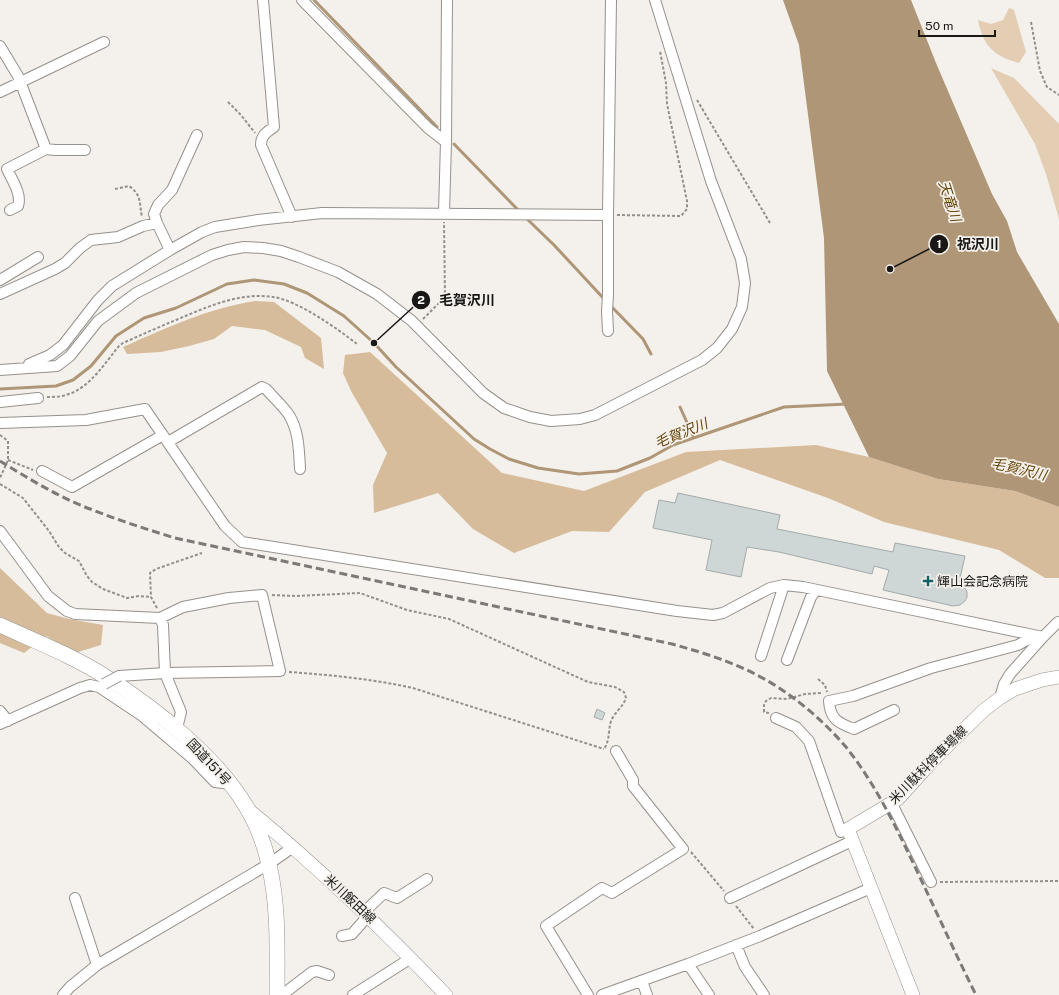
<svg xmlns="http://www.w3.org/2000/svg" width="1059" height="995" font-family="'Public Sans','Noto Sans JP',sans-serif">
<rect width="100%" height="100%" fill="#f4f0eb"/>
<!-- green -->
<path fill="#e3ceb4" d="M1009,8L1014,10L1026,52L1019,63C994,56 983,46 978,20L991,24L1003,20Z
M991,68L1014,78L1059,124V219L1046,174L1035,144Z"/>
<!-- forest -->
<path fill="#d6bc9b" d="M255,301L274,302L321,338L324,369L305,358L301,347L265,330L232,326L214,339L189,346L161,352L127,354L123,347C166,328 209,308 255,301Z
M370,352L502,473L584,491L686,452L816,445L869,457L938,479L1015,491L1059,507V578H1045L999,550L884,522L828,498L720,460L645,492L609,532L572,531L514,553L473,529L438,493L374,513L373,485L387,453L351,391L343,373L345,355Z
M0,568L47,613L69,619L103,625L101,645L75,653L46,636L24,653L0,643Z"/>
<!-- water -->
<path fill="#ae9676" d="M783,0H911L936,63L992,194L1007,221L1017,252L1059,324V507L1015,491L938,479L869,457L827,371L824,238L799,45Z"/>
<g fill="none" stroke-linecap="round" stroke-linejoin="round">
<!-- stream -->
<path stroke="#ae9676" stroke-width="3" d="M314,0L437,127
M454,144L520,212
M525,217L554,245L606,301
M610,305L643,339L651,354
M0,389L56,386L73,380L91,366L116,336L144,318L176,308L227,284L254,280L284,284L307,293L344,316L374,343L396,367L474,439L490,449L509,459L538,468L579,474L617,471L650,458L673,445L784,407L847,404
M680,407L694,438"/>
</g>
<!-- building -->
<path fill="#ced6d6" stroke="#a3abab" d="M678,493L780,515L777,529L893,552L895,543L965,556L959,583L964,586L967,592V597L965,601L960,605L953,606L883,590L889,570L874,566L872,574L779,552L747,547L741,577L706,570L712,540L653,528L659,500L675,503Z
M597,709L605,713L602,720L594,717Z"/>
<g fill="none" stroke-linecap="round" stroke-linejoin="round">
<!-- minor casing -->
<g stroke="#95918c" stroke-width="12">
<path id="minor" d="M263,0L274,127C267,132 261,135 261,145L292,217
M302,0L428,128L446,142
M0,46L18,76L46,149L55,150H85
M0,92L104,42
M10,210L18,206C22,194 12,180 7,169L46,149
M444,213L446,142L447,0
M170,250L157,223L154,214L158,205L172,190L197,135
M0,280L38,257
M0,294L55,269L65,263L80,248L91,240L118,237L143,226L157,223
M608,331L607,311L608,295V215L611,0
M29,364L50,355L63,345L98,300L112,286L170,250L202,232L215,227L258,220L322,213L608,215
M0,370L57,366L70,356L98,321L136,293L212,255L228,250L244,247L263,248L281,251L299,257L338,272L377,294L412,321L483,393L504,408L530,417L551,421L580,419L595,415L702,360L717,348L732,329L742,307L745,283L741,259L711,181L655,0
M0,402L38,398
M0,423L86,420L145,409L225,526L242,542L677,611L713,615L723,613L770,588L784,585L803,587L1043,637L1058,622L1059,623
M168,442L262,387L266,389C273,397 283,406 289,415C299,431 299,451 300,469
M42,471L72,487L163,435
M0,531L48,596L67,611L75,614L160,618L183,607L229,598L262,595L280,671L165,673L119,676
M160,618L163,625L165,673L181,712L177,728
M761,656L784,585
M787,660L811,597L816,590
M1000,698L1004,684L1010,674L1043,637
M894,710L854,729C838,723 830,719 829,701L853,696L931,668L1018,645L1034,636
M0,711L8,721
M776,718L796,727L809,741L841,832L848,829
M0,724L80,688L90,685L99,687L141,715L193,759L215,782L231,784
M892,804L931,882
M75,898L97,965
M730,898L852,841
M364,912L384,893L397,898L427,879
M342,936L352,934L368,916
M736,945L745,967L764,995
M688,964L709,995
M642,981L647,995
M63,995L70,987L97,965L269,864L293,847
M282,995L312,972L317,971L329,975
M353,995L411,958
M588,995L546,926L602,888L612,893L683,849L633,786V780L616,751
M602,995L688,964L760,936L871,888"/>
</g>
<!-- major casing -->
<g stroke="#95918c" stroke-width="14">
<path id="major" d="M249,810C319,868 384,930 446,995
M913,995L848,829L898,799L937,756L984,710L1000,698L1015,689L1042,680L1059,677"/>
</g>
<!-- highway casing -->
<g stroke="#95918c" stroke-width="16">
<path id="highway" d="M0,625C35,641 73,656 106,677C155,708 218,758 247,808C257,825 265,846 269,865C279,907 277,952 277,995"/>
</g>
<!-- path -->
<path stroke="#928f8c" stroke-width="2" stroke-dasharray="3 2" stroke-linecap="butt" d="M1031,22L1040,71L1047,87L1059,95
M697,100L770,223
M228,102L241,115L255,133
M115,189L129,186C142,195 139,203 142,217
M617,215L681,216L687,209V201L667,104L666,83L660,51
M423,319L445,297L444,222
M47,397C53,397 60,397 66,395C90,388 104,364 119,346L123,343C141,335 159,327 176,320C207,307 239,292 273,297C297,300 338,329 357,344
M0,435L8,441V460L0,478
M8,460L33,470
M0,484L23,498L49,531L59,547L65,553L79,561L87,576L92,582L103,589L127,598L139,596L151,597
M272,595L295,596L360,593L407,610L449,619L588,682L615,687L624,692L626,698C623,707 614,713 611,721C608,731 610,740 604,749
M157,608L151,597L150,573L156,569L202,553
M289,672C331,675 372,679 413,688L604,749
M818,679L825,685L827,692
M769,713L764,712V705L766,701L771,698L787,699L805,694L822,693
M691,852L724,891
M940,882L1059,881
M736,906L754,929"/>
<!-- minor -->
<use href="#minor" stroke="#fff" stroke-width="10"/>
<!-- major -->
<use href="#major" stroke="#fff" stroke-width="13"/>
<!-- highway -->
<use href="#highway" stroke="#fff" stroke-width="15"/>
<!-- rail -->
<path stroke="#7c7976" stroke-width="3" stroke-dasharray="8 4" stroke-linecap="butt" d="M0,461C29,479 59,497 90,509C118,520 146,529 175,538L672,644C701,652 730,661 757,675C790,692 822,719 846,747C869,776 887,809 903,842C928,893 951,945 976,995"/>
<!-- minor-bridge casing -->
<g stroke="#95918c" stroke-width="12" stroke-linecap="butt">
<path id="minor-bridge" d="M104,684L119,676"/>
</g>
<!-- minor-bridge -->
<use href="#minor-bridge" stroke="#fff" stroke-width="10"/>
</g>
<!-- markers -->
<path fill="#136365" stroke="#f4f0eb" stroke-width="1.5" d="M926 575h4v4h4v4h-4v4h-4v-4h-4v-4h4z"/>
<g text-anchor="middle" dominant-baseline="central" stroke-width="3.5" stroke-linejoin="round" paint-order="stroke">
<!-- poi labels -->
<g font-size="13" fill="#191816" stroke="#f4f0eb" text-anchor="start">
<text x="937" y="581">輝山会記念病院</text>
</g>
<!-- street labels -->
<g font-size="13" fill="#191816" stroke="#f4f0eb">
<text transform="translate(209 762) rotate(47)">国道151号</text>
<text transform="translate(928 765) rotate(-45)">米川駄科停車場線</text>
<text transform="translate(350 899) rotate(43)">米川飯田線</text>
</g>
<!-- water labels -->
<g font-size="14" font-style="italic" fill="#664308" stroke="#f4f0eb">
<text transform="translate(950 201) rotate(72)">天竜川</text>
<text transform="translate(681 433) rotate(-22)">毛賀沢川</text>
<text transform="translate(1019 469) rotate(13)">毛賀沢川</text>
</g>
</g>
<!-- callouts -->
<path fill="none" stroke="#191816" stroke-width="1.5" d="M890 269L939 244M374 343L421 300"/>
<g fill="#191816" stroke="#f4f0eb" stroke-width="1.5">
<circle cx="890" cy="269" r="4"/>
<circle cx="374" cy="343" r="4"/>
<circle cx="939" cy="244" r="10"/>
<circle cx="421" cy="300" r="10"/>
</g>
<g font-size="12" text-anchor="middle" font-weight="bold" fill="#fff">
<text x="939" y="248">1</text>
<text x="421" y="304">2</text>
</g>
<g font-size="14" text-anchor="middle" font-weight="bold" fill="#191816" stroke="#f4f0eb" stroke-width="3.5" stroke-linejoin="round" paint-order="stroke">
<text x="978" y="249">祝沢川</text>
<text x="467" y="305">毛賀沢川</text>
</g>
<!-- scale -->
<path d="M919 30v6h76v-6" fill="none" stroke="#191816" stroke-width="2"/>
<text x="925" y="30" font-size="12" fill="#191816" stroke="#f4f0eb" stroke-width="3" paint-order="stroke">50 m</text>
</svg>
